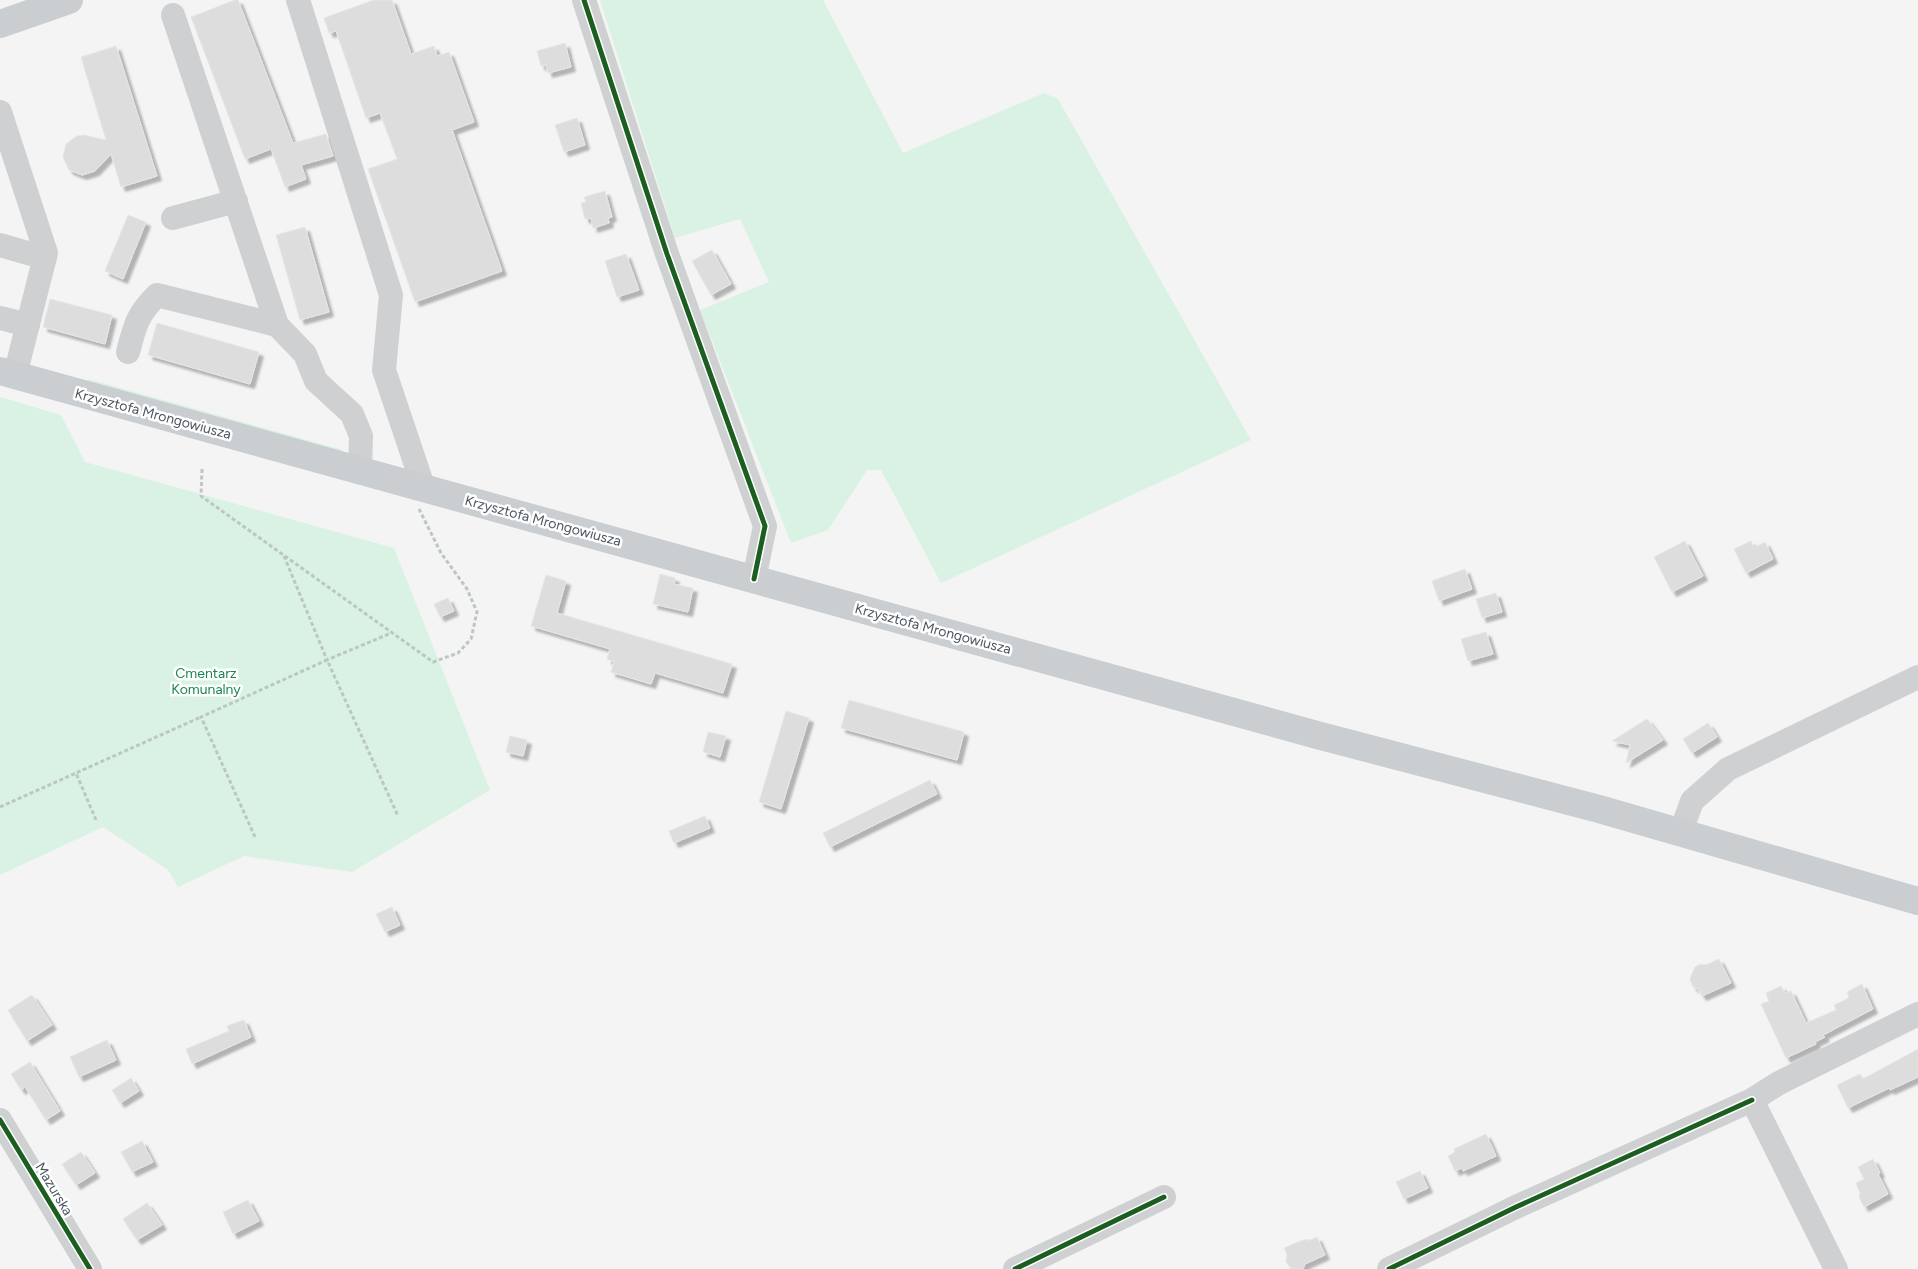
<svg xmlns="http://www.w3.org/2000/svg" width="1918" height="1269" font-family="Figtree,sans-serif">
<defs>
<filter id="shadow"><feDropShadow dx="4.5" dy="4.5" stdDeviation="1" flood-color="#0004"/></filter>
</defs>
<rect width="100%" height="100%" fill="#f4f4f4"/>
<!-- green -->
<path fill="#d9f2e3" d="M600,0H823L903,153L1044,93L1058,99L1251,440L941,583L881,470H867L828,530L791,543L700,310L769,282L740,219L675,238Z
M88,379L343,450L339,451L87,383Z
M0,397L61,415L85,462L394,548L490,790L352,872L244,856L178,887L168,870L103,827L0,875Z"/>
<!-- building -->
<path fill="#ddddde" stroke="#e5e6e7" filter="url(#shadow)" d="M235,0H238L293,143L326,134L333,156L301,165L306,179L285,187L271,149L245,159L191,17Z
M374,0H392L411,54L434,46L437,56L449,52L474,122L452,130L502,271L415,302L368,169L397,159L380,113L366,118L336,31L329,33L324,18Z
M565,43L571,67L548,73L546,65L541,66L537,51Z
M116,46L157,176L121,187L111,154L95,171L82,175L69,170L63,157L66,144L77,136L84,135L106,140L81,57Z
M577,118L585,145L564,152L555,125Z
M605,191L612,217L608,218L609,223L593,228L591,218L585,219L581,203L586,202L584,197Z
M128,215L146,222L123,279L105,271Z
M305,227L329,312L300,320L276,235Z
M712,250L731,284L711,295L692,261Z
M626,254L639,290L617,297L605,261Z
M50,299L112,315L105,344L43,327Z
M157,323L259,352L250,384L148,355Z
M1685,541L1703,576L1672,592L1654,557Z
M1751,541L1754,548L1765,542L1773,559L1746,573L1734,549Z
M1465,569L1472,589L1439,601L1432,581Z
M660,574L675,578L674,584L693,588L688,612L653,604Z
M546,575L566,581L557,613L732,664L723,693L655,673L651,684L611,672L614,662L607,659L610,649L531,626Z
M1496,593L1502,612L1482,618L1476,599Z
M448,598L454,611L440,617L434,604Z
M1486,632L1493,654L1468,661L1461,639Z
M849,700L964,732L957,760L841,728Z
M786,711L809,718L781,809L759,802Z
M1647,719L1663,740L1626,763L1630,745L1612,741Z
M1708,723L1717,737L1692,753L1683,739Z
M708,732L726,736L720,757L703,752Z
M510,736L527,740L523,756L506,752Z
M930,780L937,794L830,847L823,833Z
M705,816L710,828L674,843L669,831Z
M392,907L400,925L385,932L376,914Z
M1719,959L1731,983L1702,996L1697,988L1693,987L1690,980L1691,976L1695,967L1701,964L1706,965Z
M1862,984L1873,1009L1823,1035L1825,1037L1815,1042L1816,1044L1786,1058L1761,1004L1769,1001L1766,993L1781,986L1785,993L1791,991L1806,1023L1836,1010L1834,1005L1849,998L1847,992Z
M32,995L52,1025L27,1041L8,1010Z
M244,1020L251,1037L192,1064L186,1049L229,1031L227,1026Z
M107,1040L116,1060L79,1077L70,1057Z
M1918,1049V1077L1890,1090L1889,1088L1848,1108L1837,1085L1860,1074L1863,1079Z
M30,1062L60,1111L46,1120L25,1087L21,1090L11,1074Z
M131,1078L139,1091L120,1103L112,1090Z
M1486,1134L1496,1156L1463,1171L1462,1168L1455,1171L1448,1156L1455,1152L1454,1149Z
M142,1141L153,1162L132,1172L121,1152Z
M81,1152L95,1173L76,1185L62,1164Z
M1873,1159L1880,1173L1878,1174L1888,1194L1864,1207L1859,1197L1860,1193L1856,1183L1864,1179L1858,1167Z
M1420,1171L1428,1188L1404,1199L1396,1182Z
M248,1200L259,1221L233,1234L223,1212Z
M147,1203L162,1225L137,1240L123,1219Z
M1317,1237L1325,1255L1305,1264L1303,1269H1294L1289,1266L1286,1262L1287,1254L1284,1248L1303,1240L1308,1239V1241Z"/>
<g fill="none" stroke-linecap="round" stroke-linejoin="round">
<!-- path -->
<path stroke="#bcc7c4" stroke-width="3" stroke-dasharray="4 2.5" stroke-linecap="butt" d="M202,469L201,496L433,662L458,653L471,639L477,612L467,589L441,553L419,509
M284,556L327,660L391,633
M0,807L76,773
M96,820L76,773L201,717
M255,837L201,717L327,660L398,816"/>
<!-- minor -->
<path stroke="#ced0d2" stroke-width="24" d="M298,0L391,295L384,370L424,489
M584,0L667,254L765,526L754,579
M173,15L277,325L305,354L316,381L352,414L361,436L360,471
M0,112L46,253L15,375
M173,218L236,201
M0,245L45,258
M0,318L28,325
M128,352C135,325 137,315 157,295L277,325
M1681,832L1692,801L1728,769L1918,677
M0,1120L90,1269
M1015,1269L1164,1197
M1389,1269L1516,1207L1752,1100
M1836,1269L1752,1100L1779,1083L1918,1014"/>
<!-- major -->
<path stroke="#caced1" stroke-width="28" d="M0,24L69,0
M0,371L1317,735L1599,809L1918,901"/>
<!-- cycleway casing -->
<g stroke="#fff" stroke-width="8">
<path id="cycleway" d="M584,0L667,254L765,526L754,579
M0,1120L90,1269
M1015,1269L1164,1197
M1389,1269L1516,1207L1752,1100"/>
</g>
<!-- cycleway -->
<use href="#cycleway" stroke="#1b5e20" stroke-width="5"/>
</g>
<g text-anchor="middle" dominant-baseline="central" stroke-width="5" stroke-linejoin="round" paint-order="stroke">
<!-- street labels -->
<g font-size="14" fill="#4a5661" stroke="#fff">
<text transform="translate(153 414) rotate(15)">Krzysztofa Mrongowiusza</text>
<text transform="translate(543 521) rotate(15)">Krzysztofa Mrongowiusza</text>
<text transform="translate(933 629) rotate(15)">Krzysztofa Mrongowiusza</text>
<text transform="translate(54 1189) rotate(59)">Mazurska</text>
</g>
<!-- park labels -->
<g font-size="14" fill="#17864f" stroke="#fff">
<text x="206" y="673">Cmentarz<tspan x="206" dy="16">Komunalny</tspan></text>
</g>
</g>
</svg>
